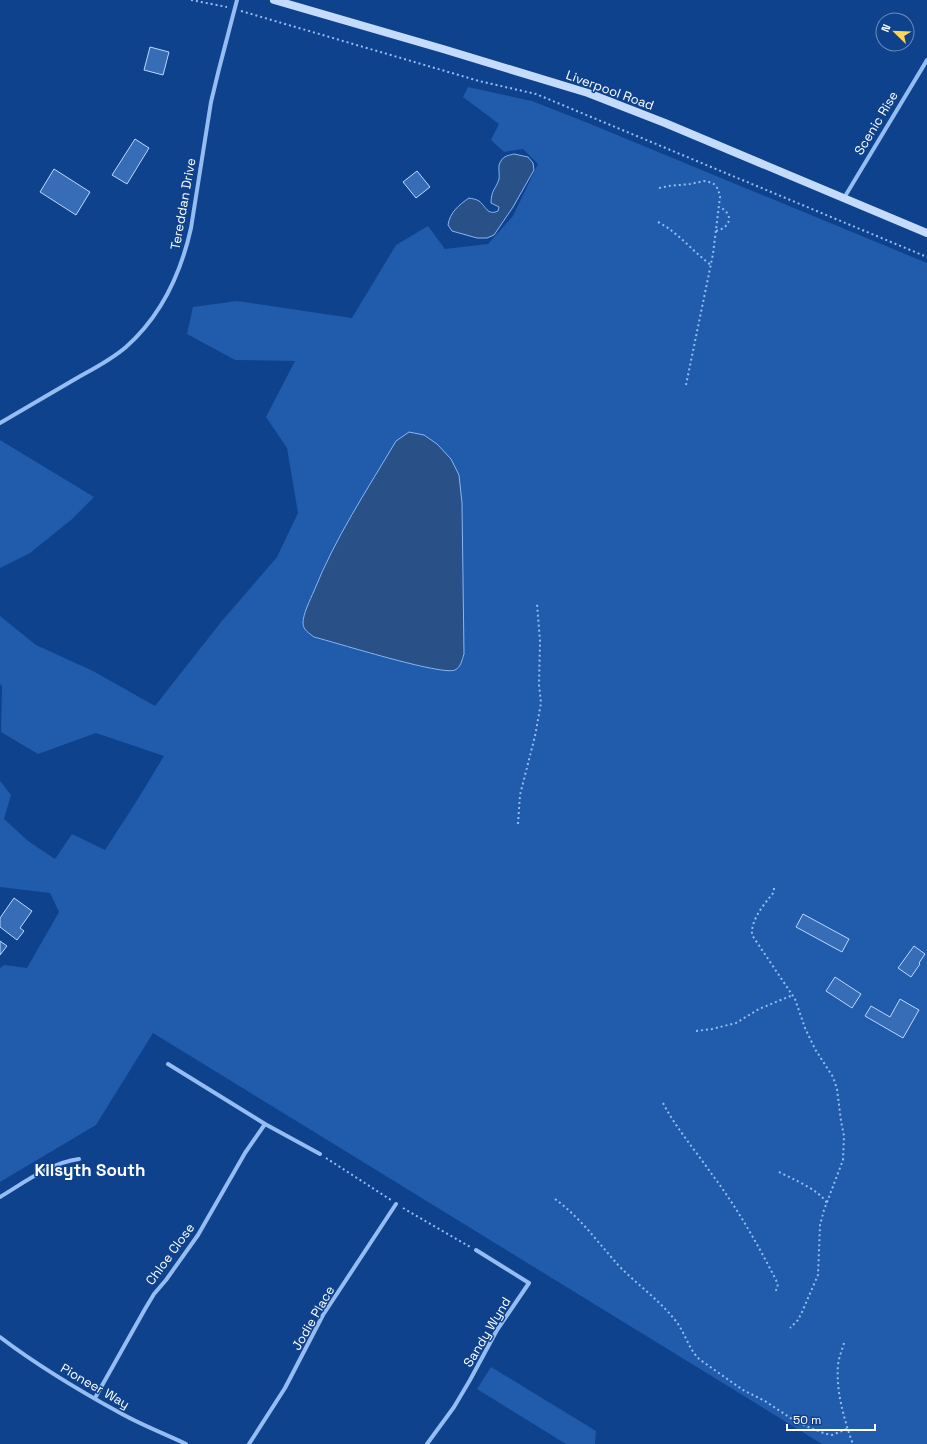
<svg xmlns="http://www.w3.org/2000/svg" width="927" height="1444" font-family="'Space Grotesk',sans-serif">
<rect width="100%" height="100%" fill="#0f428d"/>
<!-- green -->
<path fill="#205bac" d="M468,87L532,101L588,123L927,263V1444H822L153,1033L96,1125L0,1182V968L4,965L27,968L59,912L50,893L0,887V781L11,795L4,819L28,841L55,859L72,834L105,850L136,802L164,756L96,733L38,754L1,732L2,686L0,684V616L36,645L93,671L155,706L221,622L277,557L298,513L287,448L266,417L295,361L235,360L187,334L193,307L237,301L352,318L396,245L428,226L445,249L488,244L513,216L538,164L523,149L504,152L491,140L499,124L463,97Z
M0,440L94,497L71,520L30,553L0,568Z
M491,1367L596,1431L595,1444H566L477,1389Z"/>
<!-- water -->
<path fill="#2a5088" stroke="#86b7f7" d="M514,154L528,157L533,163L534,170L513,207L494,235L487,238H477L452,231L448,225C450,212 459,205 469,198C473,199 476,199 479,201C486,206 487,216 498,211L499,207L491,203C491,190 496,189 499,179C500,173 497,166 501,161C503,156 510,155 514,154Z
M409,432L424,435L437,444L451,459L459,475L462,503L464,654C462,660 461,667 455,670C442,676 334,642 314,637C309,633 303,630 303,623C303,614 310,600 314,591C335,538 367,490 396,441Z"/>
<!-- building -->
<path fill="#376cb7" stroke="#bcd8fe" d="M150,47L169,52L163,75L144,70Z
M135,139L149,148L127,184L112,175Z
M54,169L90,192L76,215L40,192Z
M417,171L430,187L416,198L403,182Z
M14,898L32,911L20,928L24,931L17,940L0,927V918Z
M803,914L849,939L842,952L796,927Z
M0,941L7,946L0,955Z
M914,946L925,954L919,963L920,964L911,977L898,968Z
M835,977L861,994L852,1008L826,991Z
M900,999L919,1010L903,1038L865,1016L871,1006L890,1017Z"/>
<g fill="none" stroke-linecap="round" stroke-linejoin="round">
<!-- path -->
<path stroke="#95bdf3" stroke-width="2" stroke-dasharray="2 3" stroke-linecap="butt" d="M191,0L227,7
M241,11L479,81L536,94L927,257
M659,188L669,186L690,184L704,181L709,182L714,184L718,189L720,197L713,254L686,385
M658,222C679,233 692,251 711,265
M716,231C731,227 734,215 720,207
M518,824L520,795L535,736L541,703L539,685L540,641L537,604
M774,888C774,895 770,896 766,902C759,911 751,923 752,935L795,999L805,1028L815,1049L833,1077L837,1089L841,1121L844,1136L843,1160L824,1210L820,1225L818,1275L802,1312L798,1320L790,1328
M696,1031L712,1029L736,1023L759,1009L793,995
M663,1103C676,1128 695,1150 711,1173C736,1206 757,1243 776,1280C778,1285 779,1288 774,1292
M326,1158L391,1200
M779,1172C793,1179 819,1190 827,1203
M555,1199C582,1219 598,1243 620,1267C638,1285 659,1300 675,1320C685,1332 688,1348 699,1359L743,1390L765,1401L798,1423L826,1434L832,1435L847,1429
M403,1208L470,1247
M844,1343C842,1350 839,1357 838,1365C836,1390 843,1415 851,1439L853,1444"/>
<!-- minor -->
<path stroke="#95bdf3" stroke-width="4" d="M844,198L927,60
M0,423C26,408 51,393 77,378C93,369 111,360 126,347C161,316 181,273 191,228L211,102L219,69L237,0
M168,1064L265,1124L320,1154
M0,1197C25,1182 50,1163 79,1159
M0,1337C38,1366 80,1391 122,1414C142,1425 165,1434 186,1444
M95,1398L145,1309L154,1294L166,1280L198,1235L245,1153L265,1124
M249,1444L285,1388L323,1315L396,1204
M427,1444L454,1407L470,1380L497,1330L529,1283L476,1250"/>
<!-- secondary -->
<path stroke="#c4dbfd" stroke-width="8" d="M274,0L443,49L588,93L665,123L927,233"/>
</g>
<g text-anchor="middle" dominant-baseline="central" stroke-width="3" stroke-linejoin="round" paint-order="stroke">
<!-- street labels -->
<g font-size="13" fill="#fff" stroke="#0f428d">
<text transform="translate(610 90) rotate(20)">Liverpool Road</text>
<text transform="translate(876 123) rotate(-59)">Scenic Rise</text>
<text transform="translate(183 204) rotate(-80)">Tereddan Drive</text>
<text transform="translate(170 1254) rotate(-54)">Chloe Close</text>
<text transform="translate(313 1318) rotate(-60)">Jodie Place</text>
<text transform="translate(487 1332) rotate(-59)">Sandy Wynd</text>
<text transform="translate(95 1386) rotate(30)">Pioneer Way</text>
</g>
<!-- district labels -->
<g font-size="17" font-weight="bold" fill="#fff" stroke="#0f428d">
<text x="90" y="1170">Kilsyth South</text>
</g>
</g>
<!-- north arrow -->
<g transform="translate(895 32) rotate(293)"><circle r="19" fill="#0f428d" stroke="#6f8ebb"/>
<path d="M0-3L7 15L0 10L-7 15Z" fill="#ffd457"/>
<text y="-6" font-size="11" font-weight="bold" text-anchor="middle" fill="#ffffff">N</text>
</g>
<!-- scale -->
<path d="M787 1424v6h88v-6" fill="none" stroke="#ffffff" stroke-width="2"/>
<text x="793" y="1424" font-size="12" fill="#ffffff" stroke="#0f428d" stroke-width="3" paint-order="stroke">50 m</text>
</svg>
